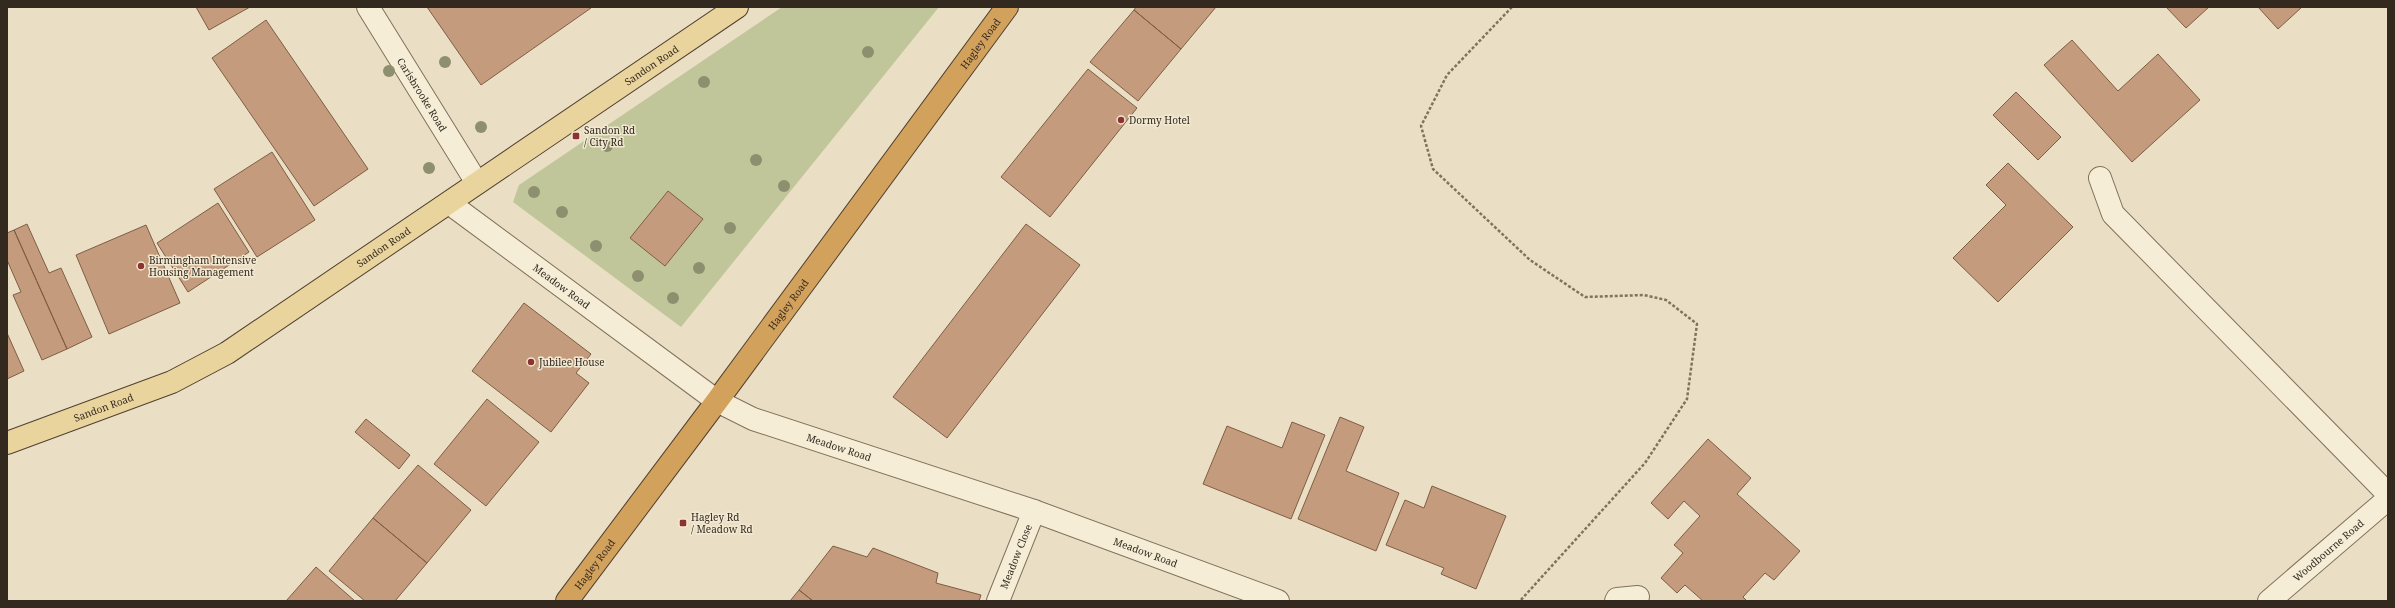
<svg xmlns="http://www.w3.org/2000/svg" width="2395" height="608" font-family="'Noto Serif',serif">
<rect width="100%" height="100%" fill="#eadfc4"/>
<!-- green -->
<path fill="#c0c699" d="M782,7H939L681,327L513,202L519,185Z"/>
<!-- building -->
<path fill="#c49c7d" stroke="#7f5d44" d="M196,7H250L209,30Z
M427,7H591V8L481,85Z
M1136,7H1216L1181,49L1134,10Z
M2166,7H2209L2186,28Z
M2258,7H2302L2278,29Z
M1134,10L1181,49L1138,101L1090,62Z
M266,20L368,169L314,206L212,58Z
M2072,40L2118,91L2158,54L2200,100L2132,162L2044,65Z
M1088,69L1137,108L1050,217L1001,177Z
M2016,92L2061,137L2038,160L1993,115Z
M272,152L315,220L257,257L214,189Z
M2008,163L2073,227L1998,302L1953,258L2006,205L1986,185Z
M668,191L703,219L665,266L630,238Z
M218,203L249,252L188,292L157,243Z
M27,224L49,273L61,268L92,337L67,349L14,230Z
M1026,224L1080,265L947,438L893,397Z
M146,225L180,303L109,334L76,255Z
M14,230L67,349L42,360L13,295L21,292L7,260V233Z
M524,303L591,354L576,373L589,383L551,432L472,371Z
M7,333L24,371L7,379Z
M487,399L539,442L486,506L434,464Z
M1340,417L1364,427L1346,471L1399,493L1376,551L1298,519Z
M366,419L410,455L399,469L355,432Z
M1292,422L1325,435L1291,519L1203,484L1227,426L1282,448Z
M1708,439L1751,478L1737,494L1800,551L1774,580L1765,573L1743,597L1747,601H1703L1685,585L1677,593L1661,578L1683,553L1674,545L1700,516L1684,501L1668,519L1651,503Z
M418,465L471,510L427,563L373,518Z
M1432,486L1506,516L1476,589L1441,574L1444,568L1386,545L1405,500L1424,508Z
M373,518L427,563L395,601H365L329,571Z
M833,546L867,557L873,548L938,573L936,583L981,595L979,601H813L799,590Z
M316,567L355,601H286Z
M799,590L813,601H790Z"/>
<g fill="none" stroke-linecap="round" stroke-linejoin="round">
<!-- minor casing -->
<g stroke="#82715c" stroke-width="24">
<g id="minor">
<path id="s1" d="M368,7L477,183"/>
<path d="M2100,178L2113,214L2388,494"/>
<path id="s2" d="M449,203L717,401L753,419L1034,511L1278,601"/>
<path id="s3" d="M998,601L1034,511"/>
<path d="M1616,601L1617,599L1638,597"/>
<path id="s4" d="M2269,601L2388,499"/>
</g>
</g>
<!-- major casing -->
<g stroke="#504030" stroke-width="24">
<g id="major">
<path id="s5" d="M7,443L172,382L227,353L737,7"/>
</g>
</g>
<!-- highway casing -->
<g stroke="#504030" stroke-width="24">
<g id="highway">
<path id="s6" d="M567,601L717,401L1007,7"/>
</g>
</g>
<!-- path -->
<path stroke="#82715c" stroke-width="2.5" stroke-dasharray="3 2" stroke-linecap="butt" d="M1512,7L1447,75L1421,126L1433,169L1530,260L1585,297L1644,295L1666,300L1697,324L1687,399L1645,463L1520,601"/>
<!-- minor -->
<use href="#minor" stroke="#f5edd6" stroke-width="22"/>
<!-- major -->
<use href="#major" stroke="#ead49e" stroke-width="22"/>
<!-- highway -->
<use href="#highway" stroke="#d2a15c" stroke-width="22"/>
</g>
<!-- trees -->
<g fill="#8e8f6e">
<circle cx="868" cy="52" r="6"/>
<circle cx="445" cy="62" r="6"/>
<circle cx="389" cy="71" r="6"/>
<circle cx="704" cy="82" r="6"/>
<circle cx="481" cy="127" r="6"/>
<circle cx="607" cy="146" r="6"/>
<circle cx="756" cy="160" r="6"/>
<circle cx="429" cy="168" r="6"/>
<circle cx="784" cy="186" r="6"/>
<circle cx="534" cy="192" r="6"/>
<circle cx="562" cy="212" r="6"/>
<circle cx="730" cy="228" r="6"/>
<circle cx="596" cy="246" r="6"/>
<circle cx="699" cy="268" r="6"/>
<circle cx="638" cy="276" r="6"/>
<circle cx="673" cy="298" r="6"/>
</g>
<!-- markers -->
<g fill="#8c3331" stroke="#f2e9d2" stroke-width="1.5">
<circle cx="1121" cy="120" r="4"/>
<rect x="572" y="132" width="8" height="8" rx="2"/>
<circle cx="141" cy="266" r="4"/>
<circle cx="531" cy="362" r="4"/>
<rect x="679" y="519" width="8" height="8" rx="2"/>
</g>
<g text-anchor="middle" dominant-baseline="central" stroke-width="3" stroke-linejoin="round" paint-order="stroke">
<!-- street labels -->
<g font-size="10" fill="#34291f" stroke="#f2e9d2">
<text stroke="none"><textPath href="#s6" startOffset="694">Hagley Road</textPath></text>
<text stroke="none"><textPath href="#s5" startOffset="751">Sandon Road</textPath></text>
<text stroke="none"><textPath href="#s1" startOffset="103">Carisbrooke Road</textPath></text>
<text stroke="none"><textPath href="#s5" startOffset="427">Sandon Road</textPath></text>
<text stroke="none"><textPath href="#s2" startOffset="140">Meadow Road</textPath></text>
<text stroke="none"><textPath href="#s6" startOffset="370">Hagley Road</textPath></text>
<text stroke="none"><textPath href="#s5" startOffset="103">Sandon Road</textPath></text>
<text stroke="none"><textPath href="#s2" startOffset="464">Meadow Road</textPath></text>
<text stroke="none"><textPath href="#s4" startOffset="78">Woodbourne Road</textPath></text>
<text stroke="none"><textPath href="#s2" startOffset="788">Meadow Road</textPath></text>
<text stroke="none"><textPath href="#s3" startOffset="48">Meadow Close</textPath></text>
<text stroke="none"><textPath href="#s6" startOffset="46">Hagley Road</textPath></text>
</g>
<!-- poi labels -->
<g font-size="10" fill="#34291f" stroke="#f2e9d2" text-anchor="start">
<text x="1129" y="120">Dormy Hotel</text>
<text x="584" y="130">Sandon Rd<tspan x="584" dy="12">/ City Rd</tspan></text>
<text x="149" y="260">Birmingham Intensive<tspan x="149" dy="12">Housing Management</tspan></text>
<text x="539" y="362">Jubilee House</text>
<text x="691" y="517">Hagley Rd<tspan x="691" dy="12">/ Meadow Rd</tspan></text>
</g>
</g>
<!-- border -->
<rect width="2395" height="608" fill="none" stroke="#34291f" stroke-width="16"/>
</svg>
